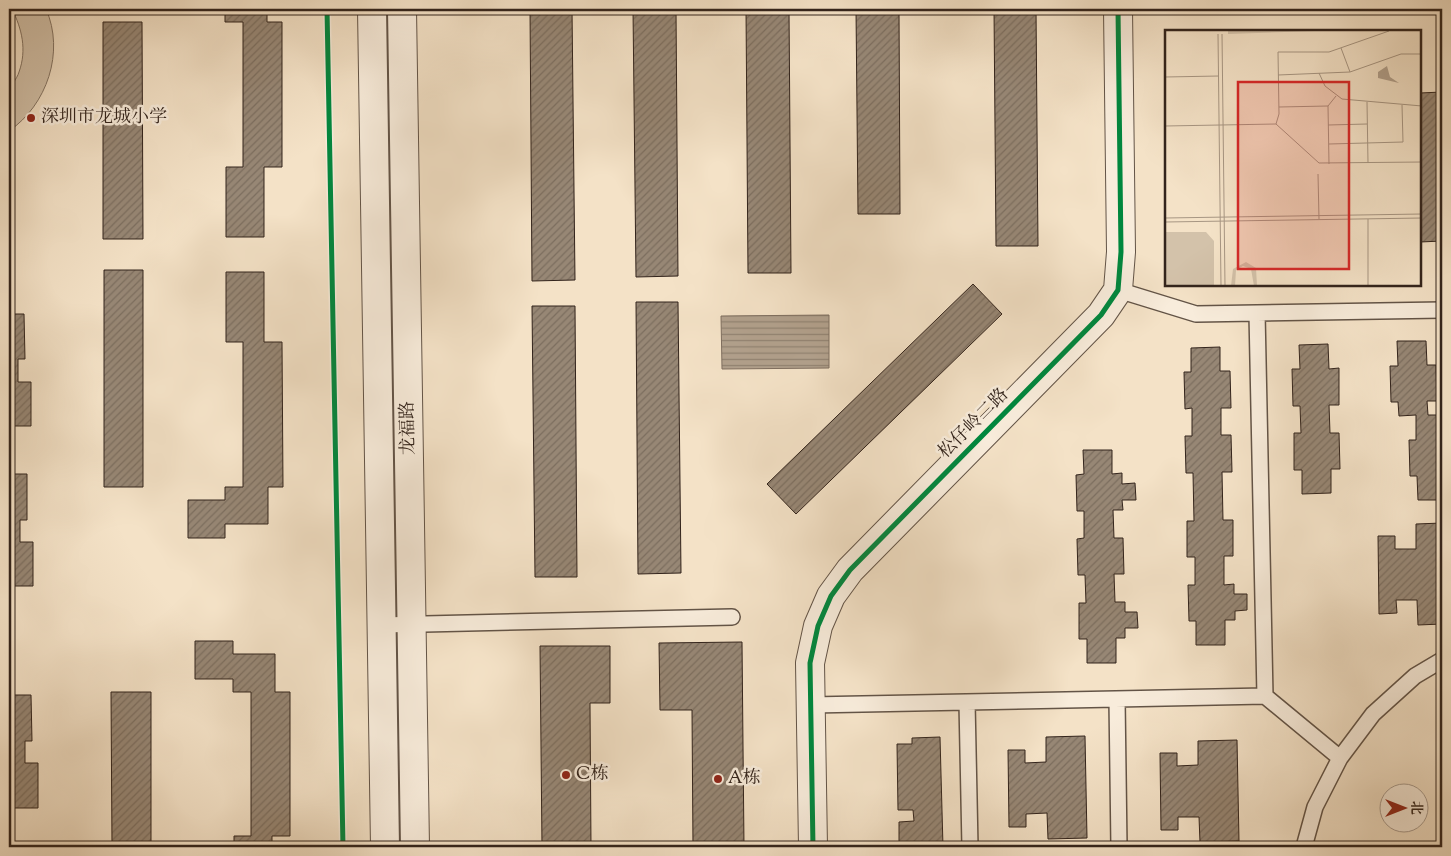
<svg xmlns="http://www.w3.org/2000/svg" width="1451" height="856" font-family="'Sorts Mill Goudy','Noto Serif SC',serif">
<defs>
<pattern id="water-rules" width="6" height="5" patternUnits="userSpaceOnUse" patternTransform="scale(1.25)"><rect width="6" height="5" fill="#b2a18d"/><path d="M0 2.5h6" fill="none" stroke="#918372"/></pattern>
<pattern id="building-hatch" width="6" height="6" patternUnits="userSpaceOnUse" patternTransform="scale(1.25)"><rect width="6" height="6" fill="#978775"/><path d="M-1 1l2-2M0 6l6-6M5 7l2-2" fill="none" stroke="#7c6e5f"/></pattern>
</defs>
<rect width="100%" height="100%" fill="#f4e2c7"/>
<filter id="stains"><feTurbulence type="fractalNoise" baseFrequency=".004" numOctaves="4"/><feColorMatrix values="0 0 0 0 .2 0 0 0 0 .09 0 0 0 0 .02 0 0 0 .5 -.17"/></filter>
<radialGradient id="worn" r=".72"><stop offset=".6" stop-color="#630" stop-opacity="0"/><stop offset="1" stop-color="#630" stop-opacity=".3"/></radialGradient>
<!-- green -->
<path fill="#d3c2aa" stroke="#837363" d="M12,9H46C65,52 47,105 9,131C9,120 7,103 9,92C10,86 17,79 19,72C27,50 22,29 12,9Z"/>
<!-- water -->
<path fill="url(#water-rules)" stroke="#7f6f60" d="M829,315V368L722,369L721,316Z"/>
<!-- building -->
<path fill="url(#building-hatch)" stroke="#33241c" d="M187,9H267V22H282V167H264V237H226V167H243V22H225V9Z
M530,9H572L575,280L532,281Z
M633,9H676L678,276L636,277Z
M746,9H789L791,273H748Z
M856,9H899L900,214H858Z
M994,9H1036L1038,246H996Z
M103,22H142L143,239H103Z
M1442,92V241L1420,242V93Z
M104,270H143V487H104Z
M226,272H264V342H282L283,487H268V524H225V538H188V500H225V487H243V342H226Z
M973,284L1002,314L796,514L767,484Z
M636,302H678L681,573L638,574Z
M532,306H575L577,577H535Z
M9,314H24L25,359H18V382H31V426H9Z
M1397,341H1426L1427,365H1436L1437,401H1427L1428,415H1442V500H1418L1417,476H1410L1409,440H1416V415L1399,416L1398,402H1391L1390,366H1398Z
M1328,344L1329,369L1339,368V405H1329L1330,433H1339L1340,469H1331V493L1302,494V470H1294V433H1301L1300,406H1293L1292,369H1300L1299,345Z
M1220,347V371H1230L1231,408H1221V435H1231L1232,472H1222L1223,520H1233V556H1224V585L1234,584V594H1247V610L1235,611V620H1225V645H1196V621H1189L1188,585H1195V557H1187V521H1194L1193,473H1186L1185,436H1192V408L1185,409L1184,372H1191V348Z
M1083,450H1112V474L1122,473V484L1135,483L1136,500H1122L1123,510H1113L1114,538H1123L1124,574H1114L1115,602H1125V612H1137L1138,628H1125V638H1116V663H1087V639H1079V603H1086L1085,575H1078L1077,539L1084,538V511H1077L1076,475L1084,474Z
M9,474H27V520H20V542H33V586H9Z
M1442,523V624L1418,625L1417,600H1396L1397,613L1379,614L1378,536H1395V549H1416V524Z
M195,641H233V654H275V692H290V836H272V847H234V836H251V692H233V679H195Z
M742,642L744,847H693L692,710H660L659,643Z
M540,646H610V703H590L591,847H542Z
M111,692H151V847H112Z
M9,695H31L32,741H25V763H38V808H9Z
M1085,736L1087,838L1048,839L1047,813L1026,814V827H1009L1008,750H1025V763L1046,762V737Z
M940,737L943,847H899V822L914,821L913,810H898L897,744H912V738Z
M1237,740L1239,841L1200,842L1199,817H1178V830H1161L1160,753H1177V766L1198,765V741Z"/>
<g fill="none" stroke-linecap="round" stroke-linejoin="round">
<!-- service casing -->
<g stroke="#635447" stroke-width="18">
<path id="service" d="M1118,290L1196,314L1442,310
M1257,313L1265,696L1340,758
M382,625L732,617
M1117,699L1119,847
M967,702L970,847
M811,705L1265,696
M1304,847L1315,807L1340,758L1373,714L1415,676L1442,660"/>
</g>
<!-- minor casing -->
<g stroke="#635447" stroke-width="30">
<path id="minor" d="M813,847L810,663L818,626L831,596L850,570L1101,315L1118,290L1121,252L1118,9"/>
</g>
<!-- tertiary casing -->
<g stroke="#635447" stroke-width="30">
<path id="tertiary" d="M372,9L385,847
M402,9L415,847"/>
</g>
<!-- service -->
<use href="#service" stroke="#f8ecdb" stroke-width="15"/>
<!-- minor -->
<use href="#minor" stroke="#f8ecdb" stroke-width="28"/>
<!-- tertiary -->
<use href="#tertiary" stroke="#f8ecdb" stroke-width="28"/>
<!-- cycleway casing -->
<g stroke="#f8ecdb" stroke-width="8">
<path id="cycleway" d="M327,9L343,847
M813,847L810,663L818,626L831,596L850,570L1101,315L1118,290L1121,252L1118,9"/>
</g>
<!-- cycleway -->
<use href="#cycleway" stroke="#00873e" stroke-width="5"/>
</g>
<!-- markers -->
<g fill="#8f2418" stroke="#f8ecdb" stroke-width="2">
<circle cx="31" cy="118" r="5"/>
<circle cx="566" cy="775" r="5"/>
<circle cx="718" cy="779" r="5"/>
</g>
<g text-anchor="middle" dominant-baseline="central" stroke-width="5" stroke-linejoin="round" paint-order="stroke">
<!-- poi labels -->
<g font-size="18" fill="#33241c" stroke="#f8ecdb" text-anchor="start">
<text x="41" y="118">深圳市龙城小学</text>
<text x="576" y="775">C栋</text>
<text x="728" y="779">A栋</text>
</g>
<!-- street labels -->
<g font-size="18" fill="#33241c" stroke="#f8ecdb">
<text transform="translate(974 424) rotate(-45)">松仔岭二路</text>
<text transform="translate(409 428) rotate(-91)">龙福路</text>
</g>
</g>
<!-- overview -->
<g transform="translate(1165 30)">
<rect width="256" height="256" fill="#f4e2c7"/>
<path d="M63,1H149L63,4ZM0,202H41L49,211V256H0ZM81,232L91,238L92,256H89L86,239L78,236L71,240L70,256H66L68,239Z" fill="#d3c2aa"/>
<path d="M222,36L225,47L234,53L213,48V42Z" fill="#b2a18d"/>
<path fill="none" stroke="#a79683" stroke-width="1" d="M53,4L56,256M57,4L60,256M176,18L185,42M154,43L160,56L177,69L257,76M113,45L185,42L236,24H257M0,47L54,46M202,72L203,133M163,76L164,134M114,77L163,76L171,66M111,94L114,84L113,22H164L224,1M163,95L202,94M0,96L111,94L154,133L257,132M164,114L238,112L237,75M153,144L154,189M0,188L257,184M203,189V256M0,192L257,188"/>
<path fill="#d62828" fill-opacity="0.15" stroke="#d62828" stroke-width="2.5" d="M73,52H184V239H73Z"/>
<rect width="256" height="256" fill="none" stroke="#33241c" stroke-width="2.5"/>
</g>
<!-- margin -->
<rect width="1451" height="856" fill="none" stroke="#f4e2c7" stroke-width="30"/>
<rect x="10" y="10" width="1431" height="836" fill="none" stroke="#33241c" stroke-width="2.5"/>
<rect x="15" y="15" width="1421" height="826" fill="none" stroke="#33241c"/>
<!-- north arrow -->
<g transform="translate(1404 808) rotate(90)"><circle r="24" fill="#f8ecdb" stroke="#a99c8f"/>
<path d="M0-4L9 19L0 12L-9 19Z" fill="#8f2418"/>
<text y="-8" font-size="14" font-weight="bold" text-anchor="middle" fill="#33241c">北</text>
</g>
<rect width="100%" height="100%" filter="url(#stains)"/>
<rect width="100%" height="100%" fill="url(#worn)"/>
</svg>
